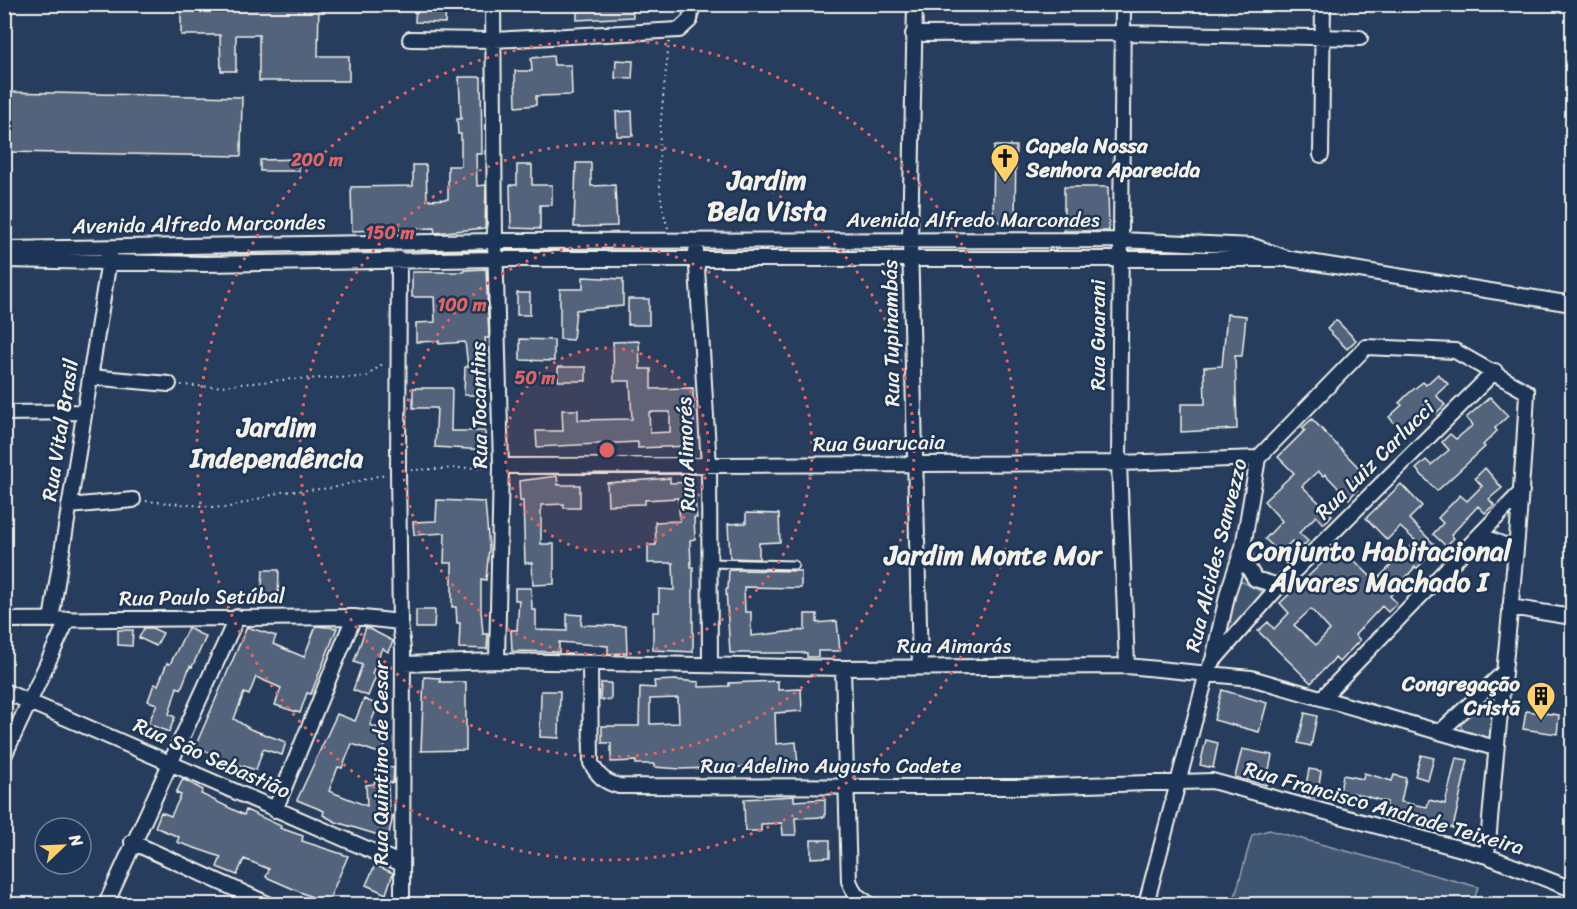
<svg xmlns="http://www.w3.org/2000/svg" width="1577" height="909" font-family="Sriracha,sans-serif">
<rect width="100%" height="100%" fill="#263d5d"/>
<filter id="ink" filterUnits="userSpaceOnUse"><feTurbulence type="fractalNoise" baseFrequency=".0167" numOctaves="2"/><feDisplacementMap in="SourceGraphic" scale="12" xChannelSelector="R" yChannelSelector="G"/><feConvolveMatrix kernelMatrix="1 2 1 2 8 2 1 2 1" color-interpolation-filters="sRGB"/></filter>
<g filter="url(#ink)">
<!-- green -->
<path fill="#40546f" stroke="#9aa2ac" stroke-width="1.5" d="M1239,580L1264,593L1232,627L1221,644L1229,625Z
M1496,688L1492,737C1482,741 1467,737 1461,727L1463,718Z
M1269,830L1478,887L1473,904H1233L1252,835Z"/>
<!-- building -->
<path fill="#52647b" stroke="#f4f1e8" stroke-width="1.5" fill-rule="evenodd" d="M181,4H319L318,56H349V81H259V35H236V71H221L220,35H181Z
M416,4L446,6L445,23L415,22Z
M577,4H632L633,17L577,20Z
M553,56L554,65H571L572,95L536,96V105L516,107L515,71H532L531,58Z
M616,60L633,61L632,79L615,78Z
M459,77H481L482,154H476L477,186L486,185L485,228L435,233L434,228L352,231L351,187L413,186V165H426L427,200L448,199V166H461V134H458L457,119H461Z
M4,92L242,97L241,156L4,152Z
M632,111L633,136H617L616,112Z
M994,146H1016L1015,220H1010L1004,227L997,220H993Z
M299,159V171H260V160Z
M576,163H591V186L615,185L617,226L574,227Z
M517,165H532V185H552V205H540V229L511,228L510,185H517Z
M1064,187H1108L1109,231H1064Z
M486,269L489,338H485L487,359L484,395H464L465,367H468L465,342L439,344V341L416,342V323L435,322L434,297H412V272H464V270Z
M583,277L623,279V306L576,310L573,340L560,339V289H583Z
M517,293H530V315H517Z
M628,299H649V325H628Z
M1227,314L1246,316L1242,356H1235L1237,429L1181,432V404H1205L1204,367L1222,366Z
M1336,320L1356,340L1347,349L1327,329Z
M520,339L554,340V361L520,360Z
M639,341L640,369H651V389L693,388L694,426H690V446L638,448V442L537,447L536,431H563L562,410H578V420L632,419L630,381H614L613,342ZM649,412H670V432L650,433Z
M558,367H586V381H558Z
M1438,374L1448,384L1436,395L1445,405L1436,413L1427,403L1409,421L1413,427L1404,434L1389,417L1402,405L1399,403L1409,393L1423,382L1426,385Z
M413,388H452L451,431H485L486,450L435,447L437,408H413Z
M1490,397L1508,416L1495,428L1497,431L1483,445L1485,447L1437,491L1416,469L1426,460L1431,465L1449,450L1442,442L1450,434L1456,439L1473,425L1466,418Z
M1312,419L1362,471L1351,483L1357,490L1349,499L1325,474L1323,476L1318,471L1302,486L1332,515L1324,524L1316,516L1299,533L1308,541L1300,549L1292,541L1280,553L1265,539L1282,521L1264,501L1294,473L1278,457L1305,430L1302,428Z
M1485,468L1502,488L1489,499L1494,505L1485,513L1478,506L1451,535L1454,538L1446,546L1433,534L1443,523L1438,518L1460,495L1467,501L1482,486L1475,478Z
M557,476L558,485H580V508H564V504L541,505V544H554V584L533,585L532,563H525L523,501H520L519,481Z
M670,478V483L693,482L697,518H694L695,539L690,540L691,567H693V652L653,650V612H659V589L674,590L673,563H648V545H656L655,522L680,521L678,498L645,500V504L608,505L607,483Z
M1401,484L1422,506L1409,519L1435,545L1423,557L1425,560L1417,568L1415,567L1390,596L1397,603L1388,612L1382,606L1355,635L1360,640L1339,662L1335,658L1311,683L1258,631L1268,622L1274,629L1289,613L1280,603L1340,546L1375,581L1416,541L1400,527L1387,540L1366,518ZM1311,609L1330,630L1316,645L1294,625Z
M437,500L485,502L489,548L486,580L481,579V610L483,634H488L487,649L459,648L460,623H457L456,607H452V563H444L445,533L414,535L413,522L436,521Z
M746,513L779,514L780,542L759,543V559L730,558L728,524L746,523Z
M263,570H279L278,601H261Z
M729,570L801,571V588L744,587L745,612H751V636L805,630V614H817V623L837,621L840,651H818V657H807V653H730L726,589H728Z
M515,588H531L532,610H536V630L567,631V614L582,615L581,625L626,626L627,653L608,654V646L559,642V652L512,651L511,630H517L519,600H515Z
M416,610H435L434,628H416Z
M316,626L337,628L311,694L307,693L300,713L275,705L281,688L256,677L249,695L244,693L234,719L250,729L286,742L282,755L263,749L256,770L233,763L231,768L215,762L218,756L195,747L247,627L276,636L273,644L304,657Z
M366,627L393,641L388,652L382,648L372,674L376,676L368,696L353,690L362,665L354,662Z
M144,628H152L163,633L156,646L139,638Z
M188,628L206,637L192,667L190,666L181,689L177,687L169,714L175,717L169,732L148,724L157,704L148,701L154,684L158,685L167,663L170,664Z
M118,630H133L132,646L118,645Z
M424,677L440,678V682H466V750L421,751Z
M676,680L699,682V687L729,686V683L778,681V690L801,689L802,711L775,713L776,744L796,742L798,765L681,769L654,767V764H636V761L611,762V743H602V726H639L640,687L655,688L654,681ZM678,698L679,723L650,724V699Z
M601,683H611V700H600Z
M1222,690L1267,703L1259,732L1214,720Z
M541,691H560L559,738L540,737Z
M364,699L378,705L370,725L390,732L382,754L352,744L342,768L338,767L329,791L367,806L366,785L374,784L378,765L394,768L393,783L388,782L389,815L393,816L388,838L336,822L323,815L324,811L297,800L337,714L355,721Z
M1526,711L1559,715L1557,734L1523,729Z
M1305,713L1317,716L1311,746L1298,743Z
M1206,740L1218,743L1213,768L1200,765Z
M1242,749L1272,755L1266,785L1235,777Z
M1421,755L1434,758L1428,780L1415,776Z
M1456,758L1468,760L1453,828L1385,813L1387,802L1353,793L1351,805L1338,802L1343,775L1363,779L1364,773L1392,781L1394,775L1406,778L1401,802L1427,807L1429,800L1445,804Z
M1309,769L1321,771L1317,798L1304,796Z
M183,779L203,790L201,794L244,815L246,810L281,826L280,828L303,836L302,841L348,856L327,904L313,901L314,898L266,877L269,869L244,859L237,875L217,867L221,857L177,842L179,837L155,827L161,812L171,816L181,795L176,793Z
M794,796V801L825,799V817L795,818L796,835H783L782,823L761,824V831H745L744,799Z
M811,840H830V857L811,858Z
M375,865L393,873L386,894L366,885Z"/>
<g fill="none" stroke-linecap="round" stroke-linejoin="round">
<!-- lane casing -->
<g stroke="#f4f1e8" stroke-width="11">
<path id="lane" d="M709,563L794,565"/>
</g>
<!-- street casing -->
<g stroke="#f4f1e8" stroke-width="18">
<path id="street" d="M493,4L495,241L501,466L497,661
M915,4L910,240L920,667
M1123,4L1119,463L1127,666
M913,34L1123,33L1360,38
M410,39L494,40L679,30L690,20L692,4
M1321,155L1323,4
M4,249L495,241L1120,240L1253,246L1284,257
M696,251L709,466L710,665
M399,259L398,471L400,622L403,649L402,904
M4,260L205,264L496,259H1291L1572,304
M90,377L169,384
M4,413L84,412
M501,466L1119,463L1258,458
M69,506L133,500
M1480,535L1516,550
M1244,549L1246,564L1255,579L1279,586
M1510,607L1572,617
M4,620L354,617L400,622
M51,620L110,254
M1215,659L1279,586L1495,371
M403,664L497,661L843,668L1127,666L1251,678L1495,748
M590,665L591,763C598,776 604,782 619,786L1022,787L1212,781L1487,856L1572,889
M843,668L849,881L855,894L869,904
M4,691L402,864
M1322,698L1522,491
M1440,732L1503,673
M4,756L68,619
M275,810L354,617
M132,842L268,904
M106,904L237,617
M1146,904L1207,673L1213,660L1228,592L1243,547L1258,458L1366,347L1455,351L1527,392C1520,547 1499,701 1487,856"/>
</g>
<!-- path -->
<path stroke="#f4f1e8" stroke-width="2" stroke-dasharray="1.5 4.5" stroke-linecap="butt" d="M668,228C650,178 664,95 669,42
M181,385L211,387L292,379L366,377L385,362
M411,470L487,467
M146,501L226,508L282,492L333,488L385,474"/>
<!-- lane -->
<use href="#lane" stroke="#1d3557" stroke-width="7"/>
<!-- street -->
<use href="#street" stroke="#1d3557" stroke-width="14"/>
</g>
</g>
<!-- distance rings -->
<circle cx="607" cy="450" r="102" fill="#df6462" fill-opacity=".12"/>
<g fill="none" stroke="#df6462" stroke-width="3" stroke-dasharray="3 6">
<circle cx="607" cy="450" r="102"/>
<circle cx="607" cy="450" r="205"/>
<circle cx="607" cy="450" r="307"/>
<circle cx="607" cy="450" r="410"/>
</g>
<!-- icons -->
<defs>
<g id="church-pin" transform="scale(1.5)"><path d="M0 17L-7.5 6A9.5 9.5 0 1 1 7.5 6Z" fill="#ffd166" stroke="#1d3557"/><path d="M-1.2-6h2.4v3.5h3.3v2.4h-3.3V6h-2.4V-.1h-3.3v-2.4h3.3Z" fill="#111"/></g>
<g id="building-pin" transform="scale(1.5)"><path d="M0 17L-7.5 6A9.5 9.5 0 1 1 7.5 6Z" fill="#ffd166" stroke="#1d3557"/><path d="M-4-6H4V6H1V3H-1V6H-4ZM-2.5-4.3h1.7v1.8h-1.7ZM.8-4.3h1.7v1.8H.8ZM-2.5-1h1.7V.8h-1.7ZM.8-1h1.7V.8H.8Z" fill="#111"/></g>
</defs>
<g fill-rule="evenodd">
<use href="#church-pin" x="1005" y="158"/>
<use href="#building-pin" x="1541" y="696"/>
</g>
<g text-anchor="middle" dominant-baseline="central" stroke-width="5" stroke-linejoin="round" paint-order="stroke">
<!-- poi labels -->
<g font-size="21" font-weight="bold" fill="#f4f1e8" stroke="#1d3557" text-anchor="start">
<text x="1026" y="146">Capela Nossa<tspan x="1026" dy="24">Senhora Aparecida</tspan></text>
<text x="1520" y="684" text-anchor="end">Congregação<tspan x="1520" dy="24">Cristã</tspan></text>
</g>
<!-- street labels -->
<g font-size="21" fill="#f4f1e8" stroke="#1d3557">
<text x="973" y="220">Avenida Alfredo Marcondes</text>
<text transform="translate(199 224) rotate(-1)">Avenida Alfredo Marcondes</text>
<text transform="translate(891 333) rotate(-91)">Rua Tupinambás</text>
<text transform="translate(1098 335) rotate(-90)">Rua Guarani</text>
<text transform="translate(479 405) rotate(-91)">Rua Tocantins</text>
<text transform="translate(60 430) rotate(-81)">Rua Vital Brasil</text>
<text transform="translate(879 443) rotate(-1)">Rua Guarucaia</text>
<text transform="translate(686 454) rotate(-92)">Rua Aimorés</text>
<text transform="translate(1375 460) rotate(-45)">Rua Luiz Carlucci</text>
<text transform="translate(1216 555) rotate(-76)">Rua Alcides Sanvezzo</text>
<text transform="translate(202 597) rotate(-1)">Rua Paulo Setúbal</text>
<text x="954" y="646">Rua Aimarás</text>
<text transform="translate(212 758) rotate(24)">Rua São Sebastião</text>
<text transform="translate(381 763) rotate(-90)">Rua Quintino de Cesar</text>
<text x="831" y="766">Rua Adelino Augusto Cadete</text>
<text transform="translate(1384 808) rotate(16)">Rua Francisco Andrade Teixeira</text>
</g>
<!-- district labels -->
<g font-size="27" font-weight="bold" fill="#f4f1e8" stroke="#1d3557">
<text x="767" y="180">Jardim<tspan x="767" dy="31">Bela Vista</tspan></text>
<text x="277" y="427">Jardim<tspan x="277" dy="31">Independência</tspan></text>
<text x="1379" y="551">Conjunto Habitacional<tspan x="1379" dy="31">Álvares Machado I</tspan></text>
<text x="993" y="555">Jardim Monte Mor</text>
</g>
</g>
<circle cx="607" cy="450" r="9" fill="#df6462" stroke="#1d3557" stroke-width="3"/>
<g font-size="18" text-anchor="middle" font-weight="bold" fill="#df6462" stroke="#1d3557" stroke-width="5" stroke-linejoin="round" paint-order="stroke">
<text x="317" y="166">200 m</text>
<text x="390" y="239">150 m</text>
<text x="462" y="311">100 m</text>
<text x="535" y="384">50 m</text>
</g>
<!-- margin -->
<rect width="1577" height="909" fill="none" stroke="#1d3557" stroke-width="24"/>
<rect x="12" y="12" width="1553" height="885" fill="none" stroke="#f4f1e8" stroke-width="2" filter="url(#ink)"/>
<!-- north arrow -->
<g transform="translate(63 846) rotate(67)"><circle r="28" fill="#1d3557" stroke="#738091" stroke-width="1.5"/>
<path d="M0-4.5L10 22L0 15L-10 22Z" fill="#ffd166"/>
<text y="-9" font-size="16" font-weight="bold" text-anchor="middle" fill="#f4f1e8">N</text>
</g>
</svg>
